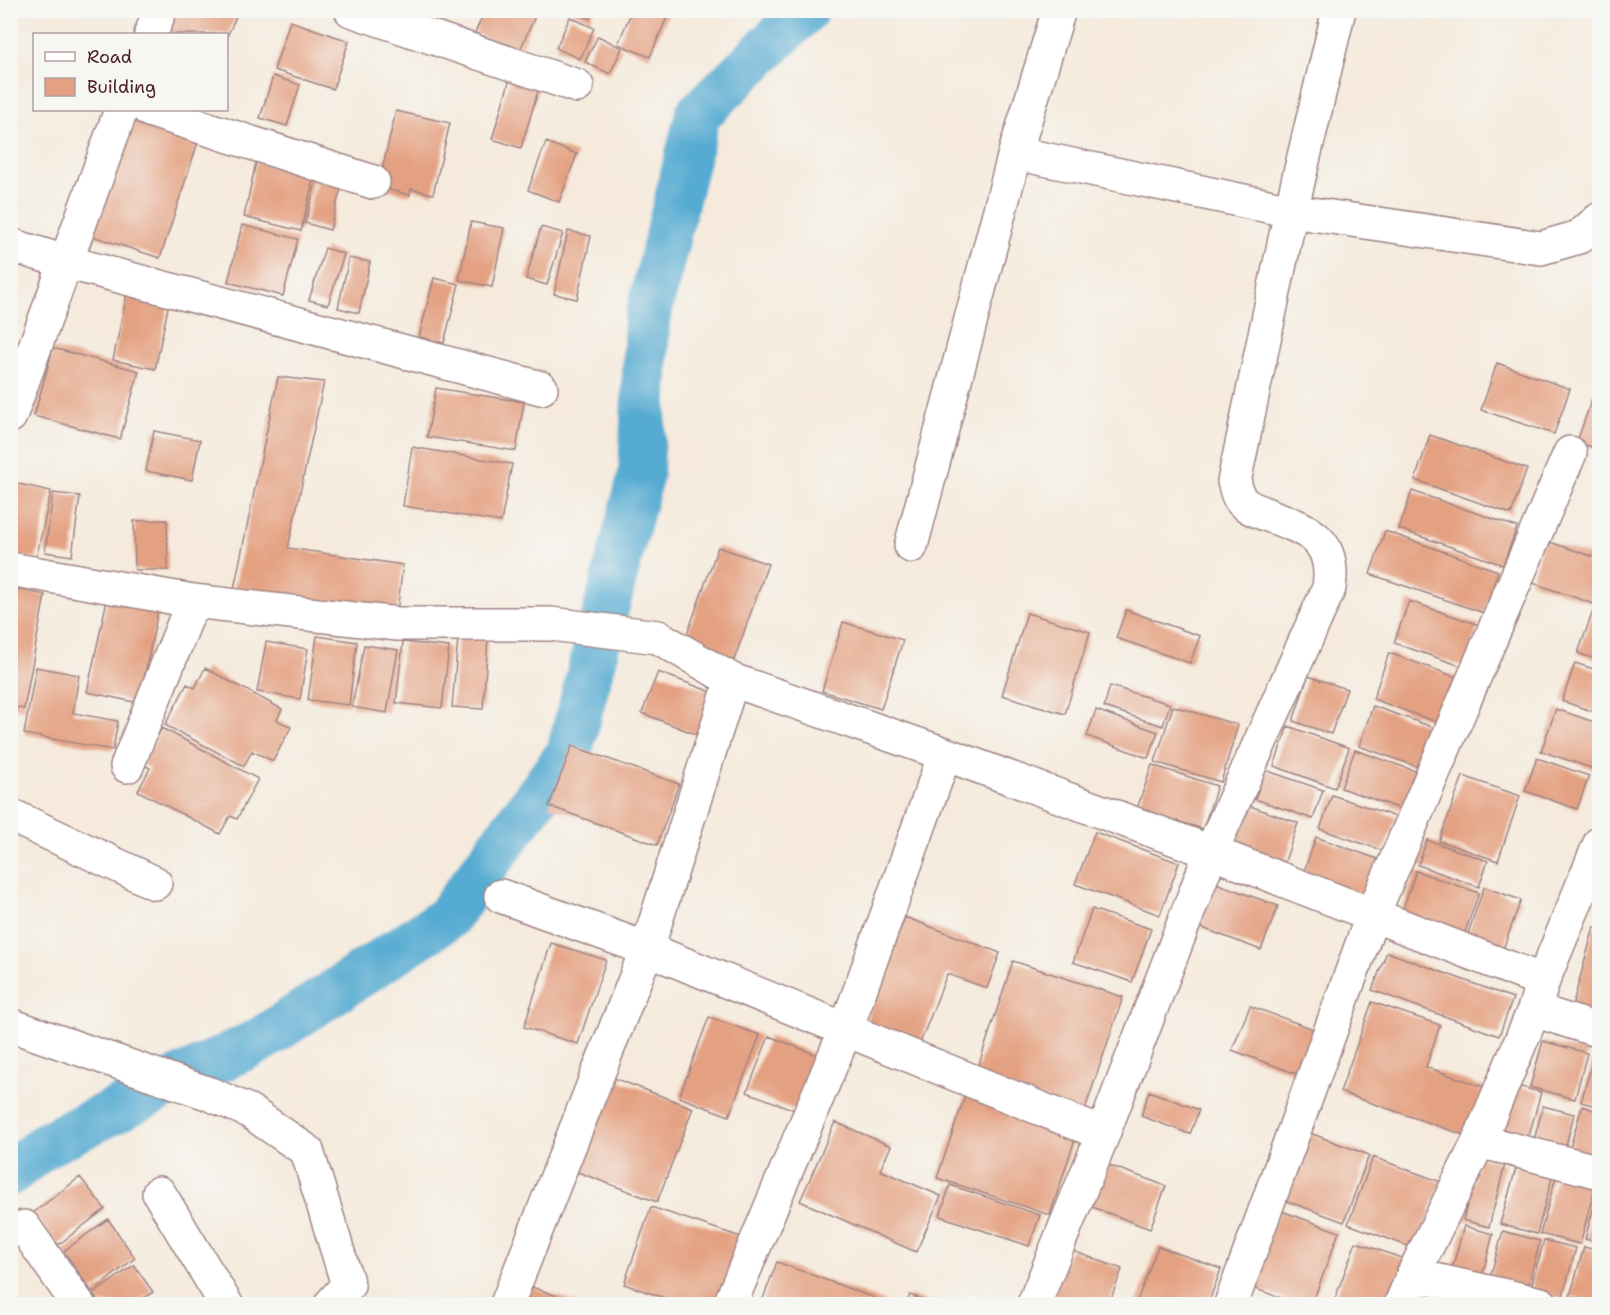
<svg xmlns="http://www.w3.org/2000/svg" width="1610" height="1315" font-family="'Shantell Sans',sans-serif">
<rect width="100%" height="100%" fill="#f6f6f2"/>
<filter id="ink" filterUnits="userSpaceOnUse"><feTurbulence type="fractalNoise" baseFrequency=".0167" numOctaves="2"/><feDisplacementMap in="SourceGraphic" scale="12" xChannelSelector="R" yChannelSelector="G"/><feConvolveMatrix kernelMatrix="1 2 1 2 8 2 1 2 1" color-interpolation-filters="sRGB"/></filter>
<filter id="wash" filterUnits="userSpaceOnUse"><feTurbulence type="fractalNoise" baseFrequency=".008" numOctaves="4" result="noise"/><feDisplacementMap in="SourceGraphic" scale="24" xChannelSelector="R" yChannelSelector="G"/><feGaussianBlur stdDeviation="1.35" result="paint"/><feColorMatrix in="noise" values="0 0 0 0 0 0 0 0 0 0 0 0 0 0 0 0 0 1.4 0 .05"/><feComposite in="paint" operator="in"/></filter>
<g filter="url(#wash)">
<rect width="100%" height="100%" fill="#f5eadc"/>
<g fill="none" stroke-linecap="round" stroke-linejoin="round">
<!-- canal -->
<path stroke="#56abd2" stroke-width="46" d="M10,1173L47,1144L175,1081L259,1041L447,918L569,753L641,474L647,320L698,114L806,10"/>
</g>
<g id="blocks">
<!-- building -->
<path fill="#e4a182" d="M170,10H239L226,39V34H159Z
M485,10H529L536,14L519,52L475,33Z
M567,10H594L590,19Z
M632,10H670L650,57L618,44Z
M570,17L594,28L580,59L556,48Z
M290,21L349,41L333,89L274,70Z
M598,36L622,48L610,74L585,62Z
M512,72L541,81L521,148L492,139Z
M273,76L300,85L287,126L260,118Z
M396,111L450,123L433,194L411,189L410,195L378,187Z
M128,113L200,136L160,258L89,235Z
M546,142L577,154L559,202L528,190Z
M256,162L314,176L301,231L244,217Z
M319,170L344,176L330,230L305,223Z
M471,222L504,228L492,287L459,280Z
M242,225L298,239L283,296L228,282Z
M541,227L563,233L547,285L526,279Z
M568,231L591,236L577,299L554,294Z
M325,248L344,254L328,305L309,300Z
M349,258L370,262L359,313L338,308Z
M434,278L459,284L444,343L419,337Z
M127,294L169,303L155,369L113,360Z
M53,348L139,371L120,439L34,416Z
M1497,363L1570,389L1554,434L1481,410Z
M278,377L324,382L288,548L403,565L397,612L234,589Z
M436,388L524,402L516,451L427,437Z
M1594,393L1600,395V450L1577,442Z
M154,431L200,440L192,480L146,471Z
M1430,435L1527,469L1511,514L1415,480Z
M412,447L512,464L501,522L403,506Z
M10,482L51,491L36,559L10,554Z
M1412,491L1517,527L1503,565L1399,529Z
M53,493L80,496L72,556L45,552Z
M167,520L168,570H135L134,521Z
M1385,531L1498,571L1484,613L1370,574Z
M1544,540L1600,559V587L1594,604L1530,582Z
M718,547L768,564L734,660L684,643Z
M10,588L45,595L24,709L10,706Z
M108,595L159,606L139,703L87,692Z
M1409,601L1479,625L1464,667L1394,643Z
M1126,610L1200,636L1190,663L1116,638Z
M1593,611L1600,613V661L1578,653Z
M1027,613L1090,632L1065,714L1002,695Z
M843,622L903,640L881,709L822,691Z
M317,636L357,642L349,705L308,700Z
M458,638L488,639L483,709L452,707Z
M266,642L308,649L300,699L257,692Z
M403,642L449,647L442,708L396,703Z
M364,645L398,650L387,713L352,707Z
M1389,653L1459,678L1442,724L1373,699Z
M1575,663L1600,671V714L1562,701Z
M36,667L79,675L73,713L118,721L113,750L24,734Z
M205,668L282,709L277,720L291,727L273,761L252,751L244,766L165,725L187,684L195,688Z
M658,672L717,694L700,736L642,713Z
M1308,676L1347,689L1331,734L1293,721Z
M1110,686L1170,704L1163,726L1104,707Z
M1173,706L1238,725L1221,782L1155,762Z
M1373,706L1441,730L1427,770L1359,746Z
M1556,709L1600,724V771L1541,751Z
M1096,710L1158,732L1148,758L1087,736Z
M1288,726L1349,748L1335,788L1274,766Z
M162,728L258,779L237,819L230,816L220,834L138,791L150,768L142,764Z
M572,746L679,784L657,845L549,806Z
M1355,750L1421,773L1407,811L1341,788Z
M1537,758L1589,776L1577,809L1525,791Z
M1152,765L1217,786L1203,829L1137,809Z
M1265,770L1323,790L1313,819L1255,799Z
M1463,776L1520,796L1498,861L1439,841Z
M1332,795L1396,817L1384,851L1320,829Z
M1247,805L1298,823L1283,867L1231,849Z
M1095,832L1179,863L1160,915L1075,884Z
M1316,837L1386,862L1370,905L1301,880Z
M1427,840L1488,861L1479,887L1418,865Z
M1416,871L1479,893L1464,935L1401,914Z
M1213,882L1278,906L1261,950L1197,926Z
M1484,887L1521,900L1502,952L1466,939Z
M1092,909L1151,929L1132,982L1073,962Z
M905,917L1000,953L987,988L947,974L919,1046L864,1026Z
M1594,927L1600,929V1019L1569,1018Z
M551,943L606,960L578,1044L524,1027Z
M1387,952L1513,998L1499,1036L1372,990Z
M1013,961L1123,997L1084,1112L975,1076Z
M1372,1002L1440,1025L1426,1067L1484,1087L1467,1136L1340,1092Z
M1250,1006L1316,1030L1299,1075L1232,1050Z
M709,1017L760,1035L729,1116L679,1097Z
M769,1036L822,1057L800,1112L747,1092Z
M1543,1041L1587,1053L1575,1099L1530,1087Z
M1595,1052L1600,1053V1107L1581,1102Z
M611,1077L693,1108L657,1202L575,1171Z
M1513,1085L1541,1092L1527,1143L1499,1135Z
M1149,1091L1199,1110L1190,1134L1141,1116Z
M965,1096L1077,1133L1050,1215L937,1178Z
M1543,1106L1574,1114L1564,1153L1533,1144Z
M1582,1106L1600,1112V1132L1592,1162L1568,1155Z
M835,1122L891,1146L880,1170L941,1196L916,1252L800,1201Z
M1310,1133L1369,1155L1344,1222L1284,1200Z
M1373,1157L1441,1182L1416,1249L1348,1224Z
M1480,1157L1505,1164L1489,1227L1463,1220Z
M1103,1163L1166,1186L1150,1229L1087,1205Z
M1517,1165L1553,1174L1537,1234L1500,1224Z
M80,1177L105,1209L58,1245L33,1213Z
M1556,1177L1595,1187L1580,1244L1540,1234Z
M950,1185L1040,1215L1029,1246L940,1216Z
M1599,1188H1600V1243L1585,1239Z
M651,1207L747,1239L724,1304H682L624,1284Z
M1279,1210L1339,1232L1312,1304H1298L1250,1287Z
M108,1219L135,1258L92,1292L64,1251Z
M1464,1226L1493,1234L1482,1277L1452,1269Z
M1503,1231L1540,1241L1526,1294L1488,1285Z
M1544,1240L1576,1248L1562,1299L1530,1290Z
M1356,1242L1410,1261L1394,1304H1333Z
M1158,1246L1221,1269L1208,1304H1136Z
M1584,1247L1600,1251V1304L1570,1296Z
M1070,1250L1122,1269L1109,1304H1050Z
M777,1262L891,1304H761Z
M134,1265L153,1292L135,1304H100L93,1294Z
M529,1286L580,1304H522Z
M1441,1291L1475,1304H1437Z
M910,1295L934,1304H906Z"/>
</g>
</g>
<g filter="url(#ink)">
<use href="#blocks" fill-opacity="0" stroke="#a08484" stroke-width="1.5"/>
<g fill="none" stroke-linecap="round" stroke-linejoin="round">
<!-- minor casing -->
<g stroke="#a08484" stroke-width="36">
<path id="minor" d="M351,10L577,86
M151,34L160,10
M149,110L373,182
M1015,153L1291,211L1541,248L1579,237L1600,219
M10,245L66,262L541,388
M10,416L121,110
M911,546L1015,153L1059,10
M10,569L193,601L398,624H551L658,637L732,680L945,754L1211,852L1543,981
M127,766L193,601
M10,815L155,883
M501,896L647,949L1103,1134
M1534,1010L1600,1031
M10,1025L210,1094L249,1111L307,1151L348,1285L331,1304
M1479,1141L1600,1172
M159,1193L226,1304
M24,1227L78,1304
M1413,1275L1541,1304
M507,1304L647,949L732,680
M730,1304L846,1029L945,754
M1034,1304L1103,1134L1211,852L1329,588C1337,534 1301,528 1260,512C1253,509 1244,505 1240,499C1237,495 1236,487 1234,482L1291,211L1339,10
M1231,1304L1373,914L1570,453
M1401,1304L1413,1275L1479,1141L1534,1010L1543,981L1600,843"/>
</g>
<!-- minor -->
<use href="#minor" stroke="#fff" stroke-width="33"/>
</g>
</g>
<!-- margin -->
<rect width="1610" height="1315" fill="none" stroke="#f6f6f2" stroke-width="36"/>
<!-- legend -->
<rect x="33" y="33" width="195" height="78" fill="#f6f6f2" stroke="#b1a0a2" stroke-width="1.5"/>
<rect x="45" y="52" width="30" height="9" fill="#ffffff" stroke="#b1a0a2" stroke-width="1.5"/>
<text x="87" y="63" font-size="18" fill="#4a1f2b">Road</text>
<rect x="45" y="78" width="30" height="18" fill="#e4a182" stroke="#b1a0a2" stroke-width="1.5"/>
<text x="87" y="93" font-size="18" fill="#4a1f2b">Building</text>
</svg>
